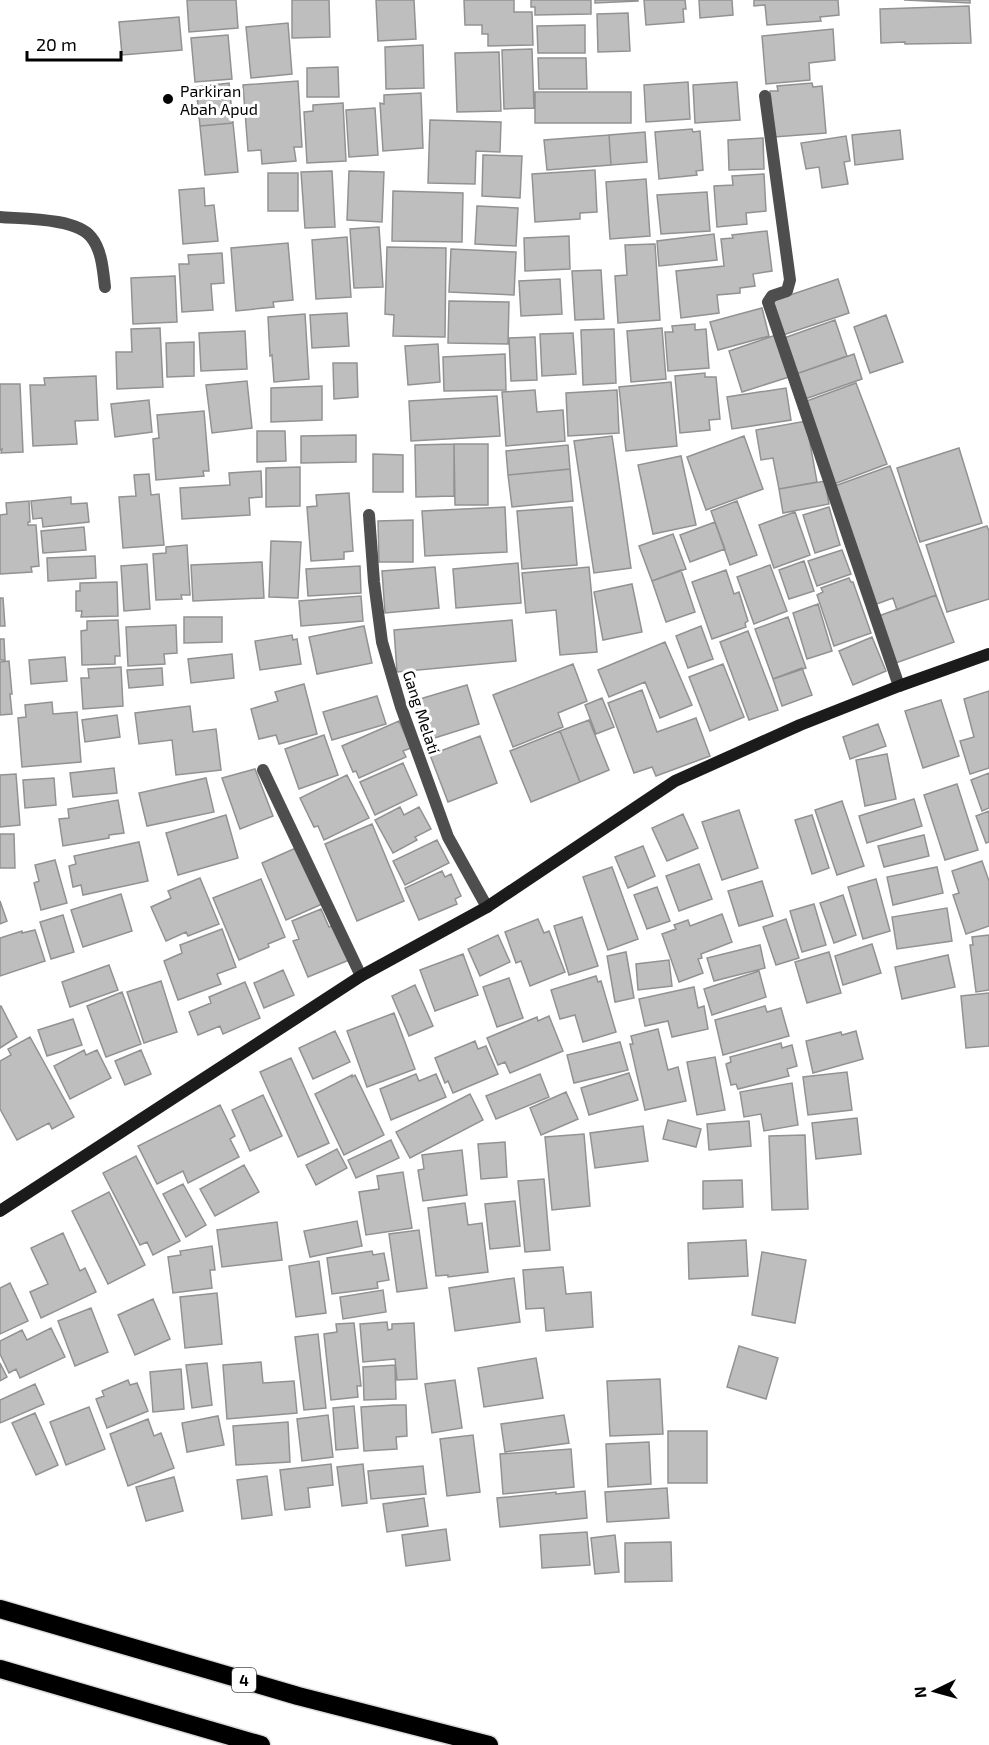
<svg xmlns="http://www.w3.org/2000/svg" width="989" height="1745" font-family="'Exo 2',sans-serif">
<rect width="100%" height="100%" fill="#fff"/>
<!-- building -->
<path fill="#bebebe" stroke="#929292" stroke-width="1.5" d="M187,0H236L238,28L189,32Z
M292,0H329L330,37L292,38Z
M376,0H414L416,39L378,41Z
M464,0H514V12H532L533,45L488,46V34H482V25H465Z
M531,0H591V14L535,15V7H531Z
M595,0H638V1L595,3Z
M644,0H685L686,9H683L684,22L646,25Z
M699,0H732L733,15L700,18Z
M754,0H838L839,15L820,17L821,21L767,25L765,5L754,6Z
M904,0H970V3Z
M969,6L971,43L905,44V42L881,43L880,9Z
M628,13L630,51L598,52L597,14Z
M179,17L182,50L122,55L119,22Z
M288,23L292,74L251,78L246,27Z
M585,25V53H538L537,26Z
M833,29L835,60L809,63L810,80L766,84L762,36Z
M228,35L232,79L195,82L191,38Z
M423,45L424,88L386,89L385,47Z
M532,49L534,108L504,109L502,50Z
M499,52L501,111L457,112L455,53Z
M538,58H586L587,89H539Z
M338,67L339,97H307V68Z
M298,81L302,147H294L296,161L262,164L261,150L248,151L243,85Z
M688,82L690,119L646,122L644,85Z
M737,82L740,120L695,123L693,85Z
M229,83L233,123L200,126L196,87Z
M812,83L813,87L822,86L826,133L774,137L770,91H778L777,86Z
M535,92H631V123H535Z
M421,93L423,148L383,151L380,103L384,104V95Z
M343,103L346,161L307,163L304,112L313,111V105Z
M375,108L378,155L349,157L346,110Z
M430,120L501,122L500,152L476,151L475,184L428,183Z
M233,123L238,172L205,175L200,126Z
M692,129L693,132L700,131L703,170L696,171L697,175L659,179L655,132Z
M900,130L903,159L855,165L852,135Z
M645,132L647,162L611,165L609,135Z
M609,135L611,165L547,170L544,140Z
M846,136L850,161L844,162L848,184L822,188L819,167L806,169L801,143Z
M763,138L764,169L729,170L728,140Z
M483,155L522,156L520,198L482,196Z
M595,170L597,212L580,213V219L535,222L532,174Z
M332,171L335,227L305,228L301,172Z
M349,171L384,172L382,222L347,220Z
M268,173H298V211H268Z
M764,174L766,211L746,213L747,224L717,227L714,186L733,185L732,176Z
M646,179L650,236L610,239L606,182Z
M204,188L205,206L214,205L218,241L183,244L179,190Z
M393,191L463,193L462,242L392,241Z
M707,192L710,231L661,234L657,195Z
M477,206L518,208L516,246L475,244Z
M379,227L383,287L354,288L350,229Z
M767,231L772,271L753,274L755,286L740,288V293L717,295L719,313L681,318L676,271L724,266L721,239L733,238L732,235Z
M714,234L717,260L659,266L657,241Z
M569,236L570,269L525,271L524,238Z
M347,237L351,297L316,299L312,240Z
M288,243L293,300L273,302L274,307L236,311L231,248Z
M655,244L660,320L618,323L615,276L627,275L625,245Z
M387,247L446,248L445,337L393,336L394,315L385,314Z
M451,249L516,252L514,295L449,292Z
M222,253L224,283L211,284L213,310L182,312L179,264H189L188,255Z
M601,270L604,319L575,320L572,271Z
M175,276L177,322L133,324L131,278Z
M560,279L562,314L521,316L519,281Z
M838,279L849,313L783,335L772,301Z
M449,301L509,302L508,344L448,343Z
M762,308L769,336L718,350L710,322Z
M347,313L349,346L312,348L310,315Z
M305,314L309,379L274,382L272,355L270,356L268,317Z
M886,315L903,362L870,373L854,327Z
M835,320L847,356L796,374L784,338Z
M695,324V330L706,329L709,368L668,371L665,332H673L672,326Z
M160,328L163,387L117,389L116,352H132L131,329Z
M662,328L666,379L631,382L627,331Z
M614,329L616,383L583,385L581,330Z
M245,331L247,369L201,371L199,333Z
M573,333L576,374L542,376L540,334Z
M776,335L789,377L742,392L729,351Z
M535,337L537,380L511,381L509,338Z
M194,342V376L167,377L166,343Z
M438,344L440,382L408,385L405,346Z
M505,354L506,390L444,391L443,357Z
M854,354L862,379L805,399L796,374Z
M333,363H357L358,397L334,399Z
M705,373V377H716L720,419L709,420L710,430L680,433L675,376Z
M96,376L98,420L75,421L77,444L33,446L30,385H45L44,378Z
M247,381L252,428L212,433L206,385Z
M671,382L677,446L626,451L619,387Z
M856,383L887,464L834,484L804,402Z
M0,384H20L23,452L1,453L2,449L0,450Z
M322,386V420L271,422V388Z
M786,388L791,420L732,429L727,397Z
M535,390L537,412L563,410L565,441L506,446L502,392Z
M617,390L619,433L568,436L566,393Z
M497,396L500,436L411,441L409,401Z
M149,400L152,432L115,437L111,404Z
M204,411L209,471H203L204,476L156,480L153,439L159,438L157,415Z
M806,421L817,482L779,489L773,458L761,460L756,430Z
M257,431H285L286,461L257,462Z
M356,435V462L301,463V436Z
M612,436L631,568L594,573L574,441Z
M744,436L763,489L706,510L687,457Z
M454,444H488V505H455Z
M454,444V496L416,497L415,445Z
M568,445L570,469L508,475L506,451Z
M959,448L982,523L920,542L897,468Z
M373,454L403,455V492H373Z
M681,456L696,525L653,534L638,465Z
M890,466L936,595L897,610L893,598L874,605L832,487Z
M300,467V506L266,507V468Z
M570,469L573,501L512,507L508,475Z
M261,471L262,497L249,498L250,515L182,519L180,488L230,485L229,473Z
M149,474L151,495L159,494L164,545L123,548L119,497L136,496L134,475Z
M825,481L829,504L783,513L779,489Z
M349,493L353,551L344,552V559L311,561L307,507L317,506L316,495Z
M71,497V504L87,503L89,522L43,527L42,518L33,519L31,501Z
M29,501L30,522H28V525H36L39,566L31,567L32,572L0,574V515L7,514L6,503Z
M737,501L757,555L730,565L711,511Z
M505,507L507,552L425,556L422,511Z
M572,507L577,565L522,569L517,511Z
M829,507L840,545L815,553L803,515Z
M795,512L810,555L774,568L759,525Z
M413,520V562H379L378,521Z
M715,522L725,549L690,562L680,535Z
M987,526L989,531V599L947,612L926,545Z
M84,527L86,550L43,553L41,531Z
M673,534L686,569L652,581L639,546Z
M271,541L301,542L298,598L269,597Z
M187,545L190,595H181L182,599L156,600L153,554L166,553V547Z
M842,550L851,574L817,586L808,561Z
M95,556L96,578L48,581L47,558Z
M804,561L814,591L789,599L779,570Z
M262,562L264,598L193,601L191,565Z
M518,563L521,603L456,608L453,569Z
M147,564L150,609L124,611L121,566Z
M770,565L787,611L754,624L737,577Z
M360,566L361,593L308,596L306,569Z
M435,567L439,608L385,613L382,571Z
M589,567L597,652L560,655L556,610L526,613L522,573Z
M681,570L695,612L666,622L652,581Z
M726,570L734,594L739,592L748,621L745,623L746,627L712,639L692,582Z
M849,578L851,582H853L871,633L834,646L817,595L823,592L821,588Z
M117,582L118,616L81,617L82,611H76V591H80V583Z
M632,584L642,632L603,640L594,592Z
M936,595L954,642L893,664L876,617Z
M361,596L363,621L301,626L299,601Z
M0,598H3L5,626H0Z
M818,604L832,651L807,659L793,613Z
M184,617H222V642L184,643Z
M788,617L806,668L773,679L755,629Z
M118,620L120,656H115V664L82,665L81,631L87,630V621Z
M512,620L516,661L397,672L394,630Z
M176,625L177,653L164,654L165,664L128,666L126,627Z
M364,626L372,663L317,674L309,637Z
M701,626L713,659L688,668L676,636Z
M748,631L778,710L749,720L720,642Z
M292,635L293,640L297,639L301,664L260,670L255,641Z
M872,637L886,671L853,685L839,651Z
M0,639H4L5,660H0Z
M665,642L692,705L660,718L645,682L609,697L598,670Z
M232,654L234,678L191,683L188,659Z
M65,657L67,681L31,684L29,660Z
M9,661L12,694H10L12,714L0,715V662Z
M573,664L587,701L558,713L563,727L513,747L493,695Z
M723,664L744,717L710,731L689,677Z
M121,667L123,706L83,709L81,678H89L88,669Z
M162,668L163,685L129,688L127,670Z
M802,668L812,695L782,706L773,679Z
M304,684L317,734L279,744L276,735L259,739L251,709L278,701L275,692Z
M467,685L479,724L425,741L413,701Z
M642,690L657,732L696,718L710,756L656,776L652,767L634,773L608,703Z
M989,691V768L970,774L960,741L974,737L964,699Z
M377,696L386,724L332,740L323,712Z
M602,698L614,727L596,734L585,705Z
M941,700L959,756L923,768L905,711Z
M52,702L53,714L77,712L81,762L22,767L18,718L26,717L25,705Z
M190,706L193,732L216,729L221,770L176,775L172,740L139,744L135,713Z
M117,715L120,737L85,742L82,720Z
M589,720L609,770L580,782L560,731Z
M399,721L411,748L403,751L406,757L359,778L356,771L353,772L342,746Z
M878,724L886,746L850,759L843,737Z
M560,731L580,782L531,802L510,751Z
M324,735L338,775L299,789L285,749Z
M480,736L497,783L448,802L430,755Z
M887,754L896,799L865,806L856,760Z
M403,763L417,795L375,815L360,782Z
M114,768L117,793L73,797L70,773Z
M255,769L273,816L240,829L222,778Z
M989,773V808L982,811L971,780Z
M16,774L20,825L0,827V775Z
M347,775L369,818L324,840L318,826L314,827L300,798Z
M54,778L56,805L25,808L23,780Z
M206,778L214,812L147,826L139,793Z
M957,784L978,850L945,860L924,795Z
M914,799L922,826L867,843L859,816Z
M118,800L124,833L109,835V838L63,846L59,819L69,818L68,809Z
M842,801L864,866L837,875L815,810Z
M400,807L404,815L419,807L431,829L415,837L417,840L393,853L375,820Z
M739,810L758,868L722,880L702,822Z
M989,811V842L986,843L976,816Z
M683,814L698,848L667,861L652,828Z
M226,815L238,858L178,875L166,833Z
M812,815L829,868L812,874L795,820Z
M372,824L404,901L357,921L325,844Z
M0,834H14L15,868H0Z
M924,835L929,856L884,867L878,846Z
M437,840L449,863L405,885L393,861Z
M139,842L148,881L83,895L81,885L73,887L69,866L76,864L74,856Z
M643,846L655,876L628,888L615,857Z
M298,847L322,904L286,920L262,863Z
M55,860L67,903L41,910L34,883L39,881L35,865Z
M982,861L989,881V926L966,934L953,895L959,893L952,871Z
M699,864L712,899L679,911L666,876Z
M612,867L638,939L608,950L583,877Z
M937,867L943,893L893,905L887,877Z
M442,871L445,877L451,874L461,896L455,899L457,904L419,920L405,888Z
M200,878L219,924L188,936L186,932L166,941L151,907L171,898L168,891Z
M261,879L285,937L268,944L269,947L239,960L213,898Z
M876,879L890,931L863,939L848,887Z
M762,881L773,916L739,926L728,891Z
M657,887L670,921L647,929L634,895Z
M121,894L132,931L83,947L71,910Z
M843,895L856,935L834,943L820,903Z
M0,901L7,921L0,924Z
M814,904L826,945L802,952L790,911Z
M947,908L952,941L897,949L892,917Z
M321,909L329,927L334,925L349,960L308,977L293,941L299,939L292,921Z
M722,914L732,942L701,954L702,958L698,959L703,973L679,982L662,934L676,929L674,925L688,920L690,926Z
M63,915L74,952L51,959L40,922Z
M582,917L598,966L569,975L554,926Z
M538,919L544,933L549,931L565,972L530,986L521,961L516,963L505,932Z
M786,919L799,958L776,965L763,927Z
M222,929L236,967L217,974L221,984L178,1000L164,961L182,953L180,945Z
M35,930L45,961L0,976V938L22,931V933Z
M498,935L510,962L480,976L468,949Z
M989,935V990L976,992L970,945H973L972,937Z
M872,944L881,973L843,985L835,956Z
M760,945L765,968L714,981L707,958Z
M626,952L634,998L615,1002L607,956Z
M829,952L841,993L807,1003L795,962Z
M463,954L478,995L435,1011L420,970Z
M948,955L955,987L902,999L895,967Z
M669,960L672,986L638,990L636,964Z
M109,965L118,990L70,1007L62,982Z
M283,970L294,995L264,1008L254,983Z
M759,971L766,997L712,1015L704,989Z
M596,976L598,982L601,981L616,1032L583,1042L575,1015L560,1019L551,990Z
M509,978L523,1018L497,1027L483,987Z
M161,981L177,1032L144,1043L127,992Z
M245,982L260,1018L223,1034L220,1026L198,1035L189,1012L211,1003L209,997Z
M415,985L433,1026L409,1036L392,996Z
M694,987L698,1008L704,1006L708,1029L672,1037L668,1021L645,1026L639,999Z
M122,992L141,1044L106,1057L87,1006Z
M989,993V1046L966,1048L961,996Z
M0,1006H1L17,1037L0,1048Z
M765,1006L767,1012L781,1008L789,1036L723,1055L715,1020Z
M394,1013L415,1069L367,1087L347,1031Z
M549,1016L563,1051L510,1073L505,1062L498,1065L487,1038L537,1017L538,1021Z
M73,1019L82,1045L47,1056L38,1030Z
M658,1029L668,1070L678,1067L686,1101L645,1110L630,1044H633L631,1036Z
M335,1031L350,1062L313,1079L299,1048Z
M856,1031L863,1059L813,1073L806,1041L841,1032L842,1035Z
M30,1037L74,1117L52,1129L49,1123L17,1140L0,1109V1061L11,1055L8,1049Z
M475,1041L478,1049L486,1046L498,1074L453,1093L448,1081L445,1083L435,1058Z
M620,1042L628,1070L574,1083L567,1055Z
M781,1043L782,1048L792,1045L797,1066L787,1069L789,1076L738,1089L736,1084L731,1085L726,1064L731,1062L730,1057Z
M84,1050L86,1055L97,1050L111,1078L70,1099L54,1066Z
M141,1050L151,1074L125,1085L115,1061Z
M715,1057L725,1110L697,1115L687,1062Z
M291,1058L329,1143L298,1157L260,1072Z
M847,1072L852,1110L808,1115L803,1077Z
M629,1073L638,1100L589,1115L581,1088Z
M416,1074L419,1081L436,1074L446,1097L391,1120L380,1089Z
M540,1074L549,1097L496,1119L486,1096Z
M352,1075V1077L355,1075L384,1135L344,1155L315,1094Z
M792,1083L798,1125L764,1131L761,1114L744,1117L740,1092Z
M566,1092L578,1119L541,1135L530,1108Z
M470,1094L483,1120L410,1158L396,1132Z
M263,1095L282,1136L250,1151L232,1110Z
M220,1105L235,1136L230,1139L239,1157L188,1183L183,1171L157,1184L138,1146Z
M857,1118L861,1154L816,1159L812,1123Z
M668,1120L701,1129L696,1147L663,1139Z
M749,1121L751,1146L709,1150L707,1124Z
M643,1126L648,1161L595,1168L590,1133Z
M584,1134L590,1206L552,1210L545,1137Z
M805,1135L808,1209L772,1210L769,1136Z
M391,1140L399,1158L356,1178L348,1160Z
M505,1142L507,1177L481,1179L478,1144Z
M337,1149L347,1168L316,1185L306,1165Z
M462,1150L467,1195L423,1201L418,1170L424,1169L422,1155Z
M136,1156L180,1241L153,1255L147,1242L140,1245L103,1173Z
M244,1165L259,1192L215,1216L200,1189Z
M403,1172L412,1228L366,1235L359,1192L379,1189L377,1176Z
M544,1179L550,1250L525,1252L518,1181Z
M742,1180L743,1207L703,1209V1181Z
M183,1184L206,1225L186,1237L163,1194Z
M109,1192L145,1265L108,1284L72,1211Z
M515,1201L520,1246L490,1249L485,1204Z
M465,1203L468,1225L482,1223L488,1272L448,1277V1275L436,1276L428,1208Z
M357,1221L362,1246L310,1257L304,1231Z
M277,1222L282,1260L222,1267L217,1230Z
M419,1230L427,1288L397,1292L389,1234Z
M63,1233L80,1271L85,1268L96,1292L41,1318L30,1292L48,1284L31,1248Z
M746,1240L748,1276L689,1279L688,1243Z
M212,1246L215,1270H210L212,1288L173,1293L168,1257L181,1255L180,1251Z
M372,1251L373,1255L384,1253L389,1280L377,1282L378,1288L332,1294L327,1258Z
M762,1252L806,1260L795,1323L752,1315Z
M319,1261L326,1313L296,1317L289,1266Z
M563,1267L566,1294L591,1292L593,1327L546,1331L544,1308L526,1309L523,1270Z
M514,1278L520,1322L455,1331L449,1288Z
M10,1283L28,1321L0,1334V1288Z
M383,1290L386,1312L343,1319L340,1297Z
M217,1293L222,1344L185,1348L180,1297Z
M153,1299L170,1339L135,1355L118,1315Z
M91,1308L108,1352L75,1366L58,1321Z
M387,1322L388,1330L392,1329V1324L414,1323L417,1379L397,1380L395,1359L363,1362L360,1324Z
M354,1323L361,1386H357L358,1397L331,1400L324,1334L337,1332L336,1324Z
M51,1328L65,1357L20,1378L16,1369L9,1373L0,1354V1341L22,1330L27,1340Z
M318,1334L326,1408L304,1410L295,1337Z
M739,1346L778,1358L766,1399L727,1387Z
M536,1358L543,1398L484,1407L478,1368Z
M261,1362L263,1383L294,1381L297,1413L227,1419L223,1365Z
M0,1363L7,1377L0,1381Z
M207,1363L212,1405L192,1408L186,1365Z
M395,1365L396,1399L364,1400L363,1367Z
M181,1369L184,1409L153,1412L150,1372Z
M660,1379L663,1434L610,1436L607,1381Z
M128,1380L130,1385L137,1383L148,1411L107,1428L96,1399L104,1396L102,1391Z
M455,1380L462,1428L432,1433L425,1384Z
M35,1384L44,1404L0,1423V1400Z
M394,1405H406L407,1436L396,1437L397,1449L364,1451L361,1407Z
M354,1406L358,1448L336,1450L333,1408Z
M89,1407L105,1449L66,1465L50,1422Z
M35,1413L58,1465L36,1475L12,1423Z
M328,1415L333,1457L302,1461L297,1419Z
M564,1415L569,1443L505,1452L501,1424Z
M218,1416L224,1445L187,1452L182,1423Z
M148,1419L154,1436L161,1433L174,1468L128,1486L110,1434Z
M288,1422L290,1462L236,1465L233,1426Z
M668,1431H707V1483H668Z
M473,1435L480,1492L447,1496L440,1439Z
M649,1442L651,1484L608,1487L606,1444Z
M571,1449L574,1487L503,1494L500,1454Z
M331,1464L333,1485L308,1488L310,1507L285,1510L280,1470Z
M363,1464L367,1503L342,1506L337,1467Z
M423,1466L426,1494L371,1499L368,1471Z
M267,1476L272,1515L242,1519L237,1480Z
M174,1477L183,1511L146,1521L136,1487Z
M667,1488L669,1518L607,1522L605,1492Z
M585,1491L587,1518L500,1527L497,1498L556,1492V1494Z
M424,1498L428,1526L387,1532L383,1504Z
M446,1529L450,1560L406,1566L402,1535Z
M587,1532L590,1565L542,1568L540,1535Z
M615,1535L619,1572L595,1574L591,1538Z
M671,1542L672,1581L625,1582V1543Z"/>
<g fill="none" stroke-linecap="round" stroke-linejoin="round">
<!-- highway casing -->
<g stroke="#dbdbdb" stroke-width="21">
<path id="highway" d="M0,1609L298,1696L489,1745
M0,1669L261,1745"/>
</g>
<!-- street -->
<path stroke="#4e4e4e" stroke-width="12" d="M765,96L790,280L787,291L772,296L768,302L899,686
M0,217C24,219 76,218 91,237C102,250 103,271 105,287
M369,515L374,582L382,642L401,707L448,837L487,907
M263,770L361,976"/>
<!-- secondary -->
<path stroke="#1b1b1b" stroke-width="12" d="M0,1211L361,976L487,907L675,781L800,725L899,686L989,654"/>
<!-- highway -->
<use href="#highway" stroke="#000" stroke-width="18"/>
</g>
<!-- markers -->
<circle fill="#000" stroke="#fff" stroke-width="2" cx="168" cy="99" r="6"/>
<g text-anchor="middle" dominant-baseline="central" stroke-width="6" stroke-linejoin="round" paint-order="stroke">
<!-- shield labels -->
<rect fill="#fff" stroke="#4c4c4c" stroke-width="1.5" x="232" y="1668" width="24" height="24" rx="4.5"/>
<g font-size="15" font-weight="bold" fill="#000">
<text x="244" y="1680">4</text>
</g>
<!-- poi labels -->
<g font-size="16" fill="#000" stroke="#fff" text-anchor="start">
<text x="180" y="90">Parkiran<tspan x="180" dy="18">Abah Apud</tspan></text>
</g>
<!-- street labels -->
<g font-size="16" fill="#000" stroke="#fff">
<text transform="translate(422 712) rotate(72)">Gang Melati</text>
</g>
</g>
<!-- north arrow -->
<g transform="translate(935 1691) rotate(265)" stroke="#ffffff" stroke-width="4.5" paint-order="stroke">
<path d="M0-4.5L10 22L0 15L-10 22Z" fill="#000000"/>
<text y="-9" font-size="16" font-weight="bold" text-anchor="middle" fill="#000000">N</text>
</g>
<!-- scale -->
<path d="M27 51v9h94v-9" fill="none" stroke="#000000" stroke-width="3"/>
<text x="36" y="51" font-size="18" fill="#000000" stroke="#ffffff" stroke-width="4.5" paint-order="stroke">20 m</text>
</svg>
